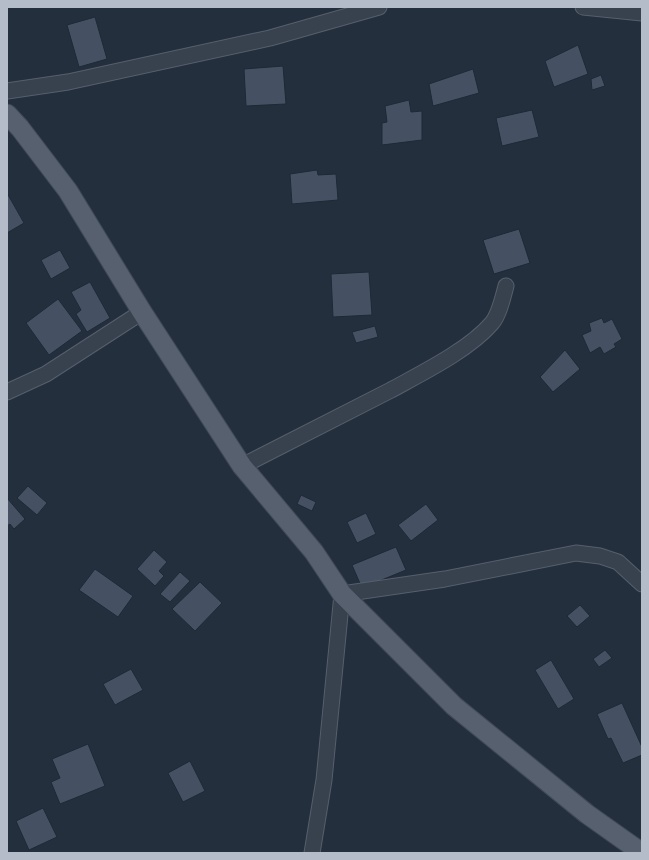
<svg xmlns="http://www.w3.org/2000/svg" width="649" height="860" font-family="Lato,sans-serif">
<rect width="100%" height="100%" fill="#242f3e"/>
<!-- building -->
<path fill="#455162" stroke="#1f2835" d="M95,17L107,59L79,67L67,25Z
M578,45L588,74L554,87L545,61Z
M283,66L286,104L246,106L244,69Z
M473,69L479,93L433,106L429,84Z
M601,75L605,86L592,90L591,79Z
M409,100L411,112L422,111V140L382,145V123L387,122L385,106Z
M532,110L539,137L502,146L496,118Z
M317,170L318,175L336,174L338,200L292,204L290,174Z
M7,193L24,223L7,233Z
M519,229L530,263L494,274L483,240Z
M60,250L70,268L51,279L41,260Z
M369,272L372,315L333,317L331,274Z
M90,282L110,318L87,332L76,314L81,310L71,292Z
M58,299L82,331L49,355L26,323Z
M602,318L604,323L612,319L622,339L614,344L616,347L604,354L600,347L590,353L582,335L591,331L589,323Z
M375,326L378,337L356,343L352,332Z
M565,350L580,369L553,392L540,377Z
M28,486L47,503L37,515L17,498Z
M301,495L316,502L312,511L297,504Z
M7,498L25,519L14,529L10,524L7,526Z
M426,504L438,520L411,541L398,525Z
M366,513L376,534L357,543L347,522Z
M396,547L406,570L362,588L352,565Z
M154,550L167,562L159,571L164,576L155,586L137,569Z
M95,569L133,596L118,617L79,590Z
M180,572L190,581L170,602L160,594Z
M200,582L222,603L195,631L172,609Z
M580,605L590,616L577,627L567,616Z
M605,650L612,658L599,667L593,659Z
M551,660L574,699L558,709L535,670Z
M131,669L143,690L115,705L103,684Z
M622,703L642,747V755L623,763L611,738L608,739L597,714Z
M88,744L105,786L60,804L51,782L60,778L52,759Z
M190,761L205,791L183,802L168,773Z
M43,808L57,837L29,850L16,821Z"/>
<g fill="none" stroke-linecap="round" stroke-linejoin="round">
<!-- minor casing -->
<g stroke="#565f6c" stroke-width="17">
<path id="minor" d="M583,7L642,13
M7,91L68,82L270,38L379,7
M7,392L46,374L142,312
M242,466C291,441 341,416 391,390C422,373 469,350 492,323C499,315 503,297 506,286
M312,853L324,780L342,594L445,579L576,553L600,556L618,562L642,584"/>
</g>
<!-- major casing -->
<g stroke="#414a57" stroke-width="21">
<path id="major" d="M7,114L20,128L68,191L142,312L242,466L314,552L342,594L454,706L587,814L642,853"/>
</g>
<!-- minor -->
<use href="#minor" stroke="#38414e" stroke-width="15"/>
<!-- major -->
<use href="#major" stroke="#56606e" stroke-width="19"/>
</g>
<!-- border -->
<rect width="649" height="860" fill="none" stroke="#b4bcc9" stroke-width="16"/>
</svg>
